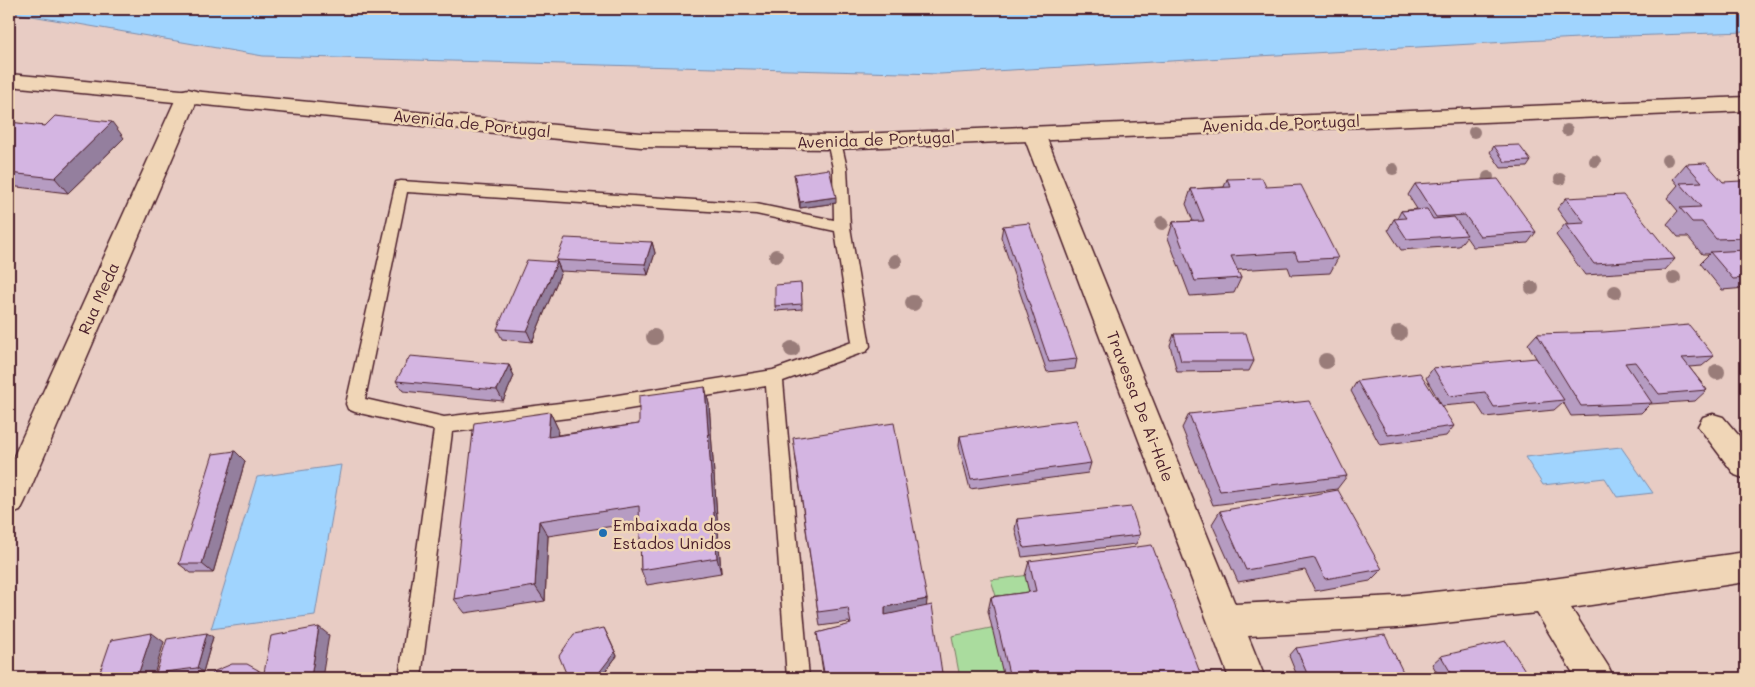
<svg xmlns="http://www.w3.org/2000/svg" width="1755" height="687" font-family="Mali,sans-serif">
<rect width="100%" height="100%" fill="#e8ccc4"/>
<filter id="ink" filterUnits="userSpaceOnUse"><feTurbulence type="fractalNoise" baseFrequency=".02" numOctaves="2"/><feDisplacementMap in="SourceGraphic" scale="10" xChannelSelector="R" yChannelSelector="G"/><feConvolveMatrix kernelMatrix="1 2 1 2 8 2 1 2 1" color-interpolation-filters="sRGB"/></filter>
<g filter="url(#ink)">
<!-- green -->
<path fill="#aadc9e" stroke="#7a7e64" d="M1107,565L1147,678H960L952,636L1005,625L991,580Z"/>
<!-- water -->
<path fill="#a0d4fe" stroke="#7e8caa" d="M9,9H1746V32L1596,37L940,74L263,56L9,12Z
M1621,447L1653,493L1617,497L1605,478L1543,485L1525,457Z
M341,465L315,615L211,629L257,477Z"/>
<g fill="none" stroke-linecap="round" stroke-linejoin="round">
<!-- lane casing -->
<g stroke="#4a1f2b" stroke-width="3">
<path id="lane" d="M834,137L841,142L847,168L850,227L870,346L867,351L783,381L809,678H787L766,386L593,415L452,432L421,678H399L434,430L355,412L348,409L346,404L396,182L401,181L756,204L834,220L833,168L827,142ZM407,192L756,214L835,231L852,342L773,370L593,399L444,417L365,399Z"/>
</g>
<!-- street casing -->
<g stroke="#4a1f2b" stroke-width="3">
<path id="street" d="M188,89L196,91L199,96L25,501L20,511L9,515V467L177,96L180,91Z
M1034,127L1042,129L1045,134L1235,604L1397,596L1545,580L1746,552V582L1571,608L1608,666L1614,678H1576L1537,613L1397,628L1248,636L1265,678H1229L1023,134L1026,129Z
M1713,414L1723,417L1746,444V479L1735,475L1698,426L1703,417Z"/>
</g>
<!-- secondary casing -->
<g stroke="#4a1f2b" stroke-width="3">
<path id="secondary" d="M9,74L641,133L834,135L1746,97V111L834,149L641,147L9,86Z"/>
</g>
<!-- lane -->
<use href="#lane" fill="#f0d6b7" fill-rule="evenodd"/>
<!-- street -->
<use href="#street" fill="#f0d6b7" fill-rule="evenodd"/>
<!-- secondary -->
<use href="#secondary" fill="#f0d6b7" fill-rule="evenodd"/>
</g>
<!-- trees -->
<g fill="#997c79">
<circle cx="1567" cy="130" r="6"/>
<circle cx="1474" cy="132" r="6"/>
<circle cx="1667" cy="160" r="6"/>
<circle cx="1595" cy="161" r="6"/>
<circle cx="1393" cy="169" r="6"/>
<circle cx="1488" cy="177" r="6"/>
<circle cx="1560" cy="179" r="6"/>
<circle cx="1162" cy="223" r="7"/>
<circle cx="776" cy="256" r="7"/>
<circle cx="895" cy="261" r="7"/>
<circle cx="1674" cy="278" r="7"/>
<circle cx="1532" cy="288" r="7"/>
<circle cx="1615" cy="292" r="7"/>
<circle cx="913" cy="303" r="8"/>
<circle cx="1399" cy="333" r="8"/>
<circle cx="654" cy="337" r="8"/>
<circle cx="792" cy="349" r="8"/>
<circle cx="1326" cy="361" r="8"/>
<circle cx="1717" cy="372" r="8"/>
</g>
<!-- wall -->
<path fill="#b69cc2" stroke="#4a1f2b" d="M9,117L14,123L45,126L124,138L68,193L9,186Z
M1494,146L1531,161L1527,167L1501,168L1490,152Z
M1686,164L1723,182L1746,186V288L1722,290L1700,263L1709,254H1702L1688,237H1678L1667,224L1678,211L1667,198L1678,185L1673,179Z
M794,174L836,203L800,208Z
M1227,179L1266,187L1338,258L1330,273L1291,275L1288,267L1237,270L1241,278L1234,293L1190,296L1168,238L1173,222L1193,221L1186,204L1191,189L1224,187Z
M1415,184L1536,232L1528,243L1473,247L1466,237L1459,246L1401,250L1388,230L1394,219H1397L1401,211L1417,209L1408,195Z
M1566,198L1675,259L1665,270L1585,275L1556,235L1565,224H1568L1557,209Z
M1003,226L1077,359L1075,369L1047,372L1001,237Z
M652,242L655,253L648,275L560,271L556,260Z
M557,262L561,272L532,342L502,339L497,329Z
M801,283L802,309L776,311L775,306Z
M1174,334L1254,361L1249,371L1177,372L1170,345Z
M1537,334L1714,356L1702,366L1689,367L1707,390L1695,401L1650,404L1641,413L1571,416L1563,402L1554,410L1485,417L1476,403L1442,406L1426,378L1433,368L1543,370L1528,344Z
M509,365L514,376L503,401L403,391L396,381Z
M1357,381L1454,426L1446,436L1380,445L1351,391Z
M705,387L709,404L721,573L647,585L641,570L640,522L548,536L545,601L465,613L454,599L550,412L558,429L557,435L639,424Z
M1189,414L1347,476L1337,489L1213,505L1182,428Z
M960,436L1091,463L1088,473L970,489L959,446Z
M795,454L927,599L926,606L942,673L941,678H824L817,633L850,625L849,622L820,626Z
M245,461L213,573H191L179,564Z
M1220,511L1382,569L1370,581L1315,591L1305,570L1238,582L1212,524Z
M1017,519L1140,535L1136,544L1022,557L1015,529Z
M1029,561L1202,678H1004L988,611L991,597L1029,592L1025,576Z
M606,632L617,656L600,678H568Z
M213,637L203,672L162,677L156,673Z
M1296,648L1406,678H1298L1289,656Z
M1441,656L1523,678H1440L1432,664Z"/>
<!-- shaded-wall -->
<path fill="#947f9e" stroke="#4a1f2b" d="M9,117L19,129L9,135Z
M112,122L124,138L68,193L55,178Z
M836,197V203L800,208V202Z
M652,242L655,253L648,275L645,264Z
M557,262L561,272L532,342L527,331Z
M509,365L514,376L503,401L497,390Z
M705,387L709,404L721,573L717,558Z
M550,412L558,429L556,453L548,437Z
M235,451L245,461L213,573L202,564Z
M539,521L548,536L545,601L535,586Z
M927,599L926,613L885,621V607Z
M319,627L329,635L322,678H313L311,677Z
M604,628L617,656L600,678L598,674Z
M152,633L164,642L153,678H137Z
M207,633L213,637L203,672L197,668Z
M258,670L269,678H261Z
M1528,675L1523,678H1515Z"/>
<!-- building -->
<path fill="#d4b5e2" stroke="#4a1f2b" d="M55,116L112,122L55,178L9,173V122L45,126Z
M1519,145L1531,161L1505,162L1494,146Z
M1706,163L1723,182L1741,181L1746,186V238L1716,239L1702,222H1692L1680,208L1701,207L1680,183L1702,182L1686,164Z
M829,169L836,197L800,202L794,174Z
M1262,178L1266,187L1301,185L1338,258L1298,260L1295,252L1231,256L1241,278L1195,281L1173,222L1204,221L1191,189L1231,187L1227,179Z
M1498,179L1536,232L1480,236L1465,215L1436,217L1415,184Z
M1623,195L1675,259L1594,264L1565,224L1585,223L1566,198Z
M1427,209L1433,219L1454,217L1467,235L1407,239L1394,219L1406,218L1401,211Z
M1029,223L1077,359L1049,362L1003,226Z
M565,238L652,242L645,264L556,260Z
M1746,250V278L1733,279L1710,252Z
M527,260L557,262L527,331L497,329Z
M801,283L802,304L775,306V285Z
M1689,325L1714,356L1682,358L1707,390L1659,394L1635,362L1625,363L1652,403L1581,406L1537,334L1604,332Z
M1246,333L1254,361H1181L1174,334Z
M410,356L509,365L497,390L396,381Z
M1536,358L1564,400L1494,407L1485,392L1450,396L1433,368Z
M1420,373L1454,426L1388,435L1357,381Z
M705,387L717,558L641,570L639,506L539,521L535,586L454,599L474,423L550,412L548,437L639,424V396Z
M1309,401L1347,476L1220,491L1189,414Z
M1076,420L1091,463L971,479L960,436Z
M894,423L927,599L885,607V615L932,605L942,673L888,678H825L817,633L851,624L848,608L818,612L793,438Z
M235,451L202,564H179L213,454Z
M1338,490L1382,569L1325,579L1315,558L1246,570L1220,511Z
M1131,507L1140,535L1024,548L1017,519Z
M1152,545L1202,678H1010L991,597L1036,591L1029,561Z
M319,627L311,677L306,678H263L271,636Z
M604,628L615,652L598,674L568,678L559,656L574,634Z
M152,633L137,678H98L111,640Z
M207,633L197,668L156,673L167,639Z
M1385,635L1406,678H1309L1296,648Z
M1506,641L1528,675L1515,678H1454L1441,656Z
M232,664H247L258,670L261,678H207L215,671Z"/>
</g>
<!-- markers -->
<circle fill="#1f6fb2" stroke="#f0d6b7" stroke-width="2" cx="603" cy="533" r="5"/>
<g text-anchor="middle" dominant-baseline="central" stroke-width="5" stroke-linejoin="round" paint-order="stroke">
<!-- street labels -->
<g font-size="16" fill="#4a1f2b" stroke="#f0d6b7">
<text transform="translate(472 123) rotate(6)">Avenida de Portugal</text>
<text transform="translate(1281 123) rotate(-2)">Avenida de Portugal</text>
<text transform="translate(876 139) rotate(-2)">Avenida de Portugal</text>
<text transform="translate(98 298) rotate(-66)">Rua Meda</text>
<text transform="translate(1141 406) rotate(69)">Travessa De Ai-Hale</text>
</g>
<!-- poi labels -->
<g font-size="16" fill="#4a1f2b" stroke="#f0d6b7" text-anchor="start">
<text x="613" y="524">Embaixada dos<tspan x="613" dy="18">Estados Unidos</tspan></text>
</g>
</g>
<!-- margin -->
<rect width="1755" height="687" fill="none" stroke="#f0d6b7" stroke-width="30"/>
<rect x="15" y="15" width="1725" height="657" fill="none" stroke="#4a1f2b" stroke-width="2" filter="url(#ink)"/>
</svg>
